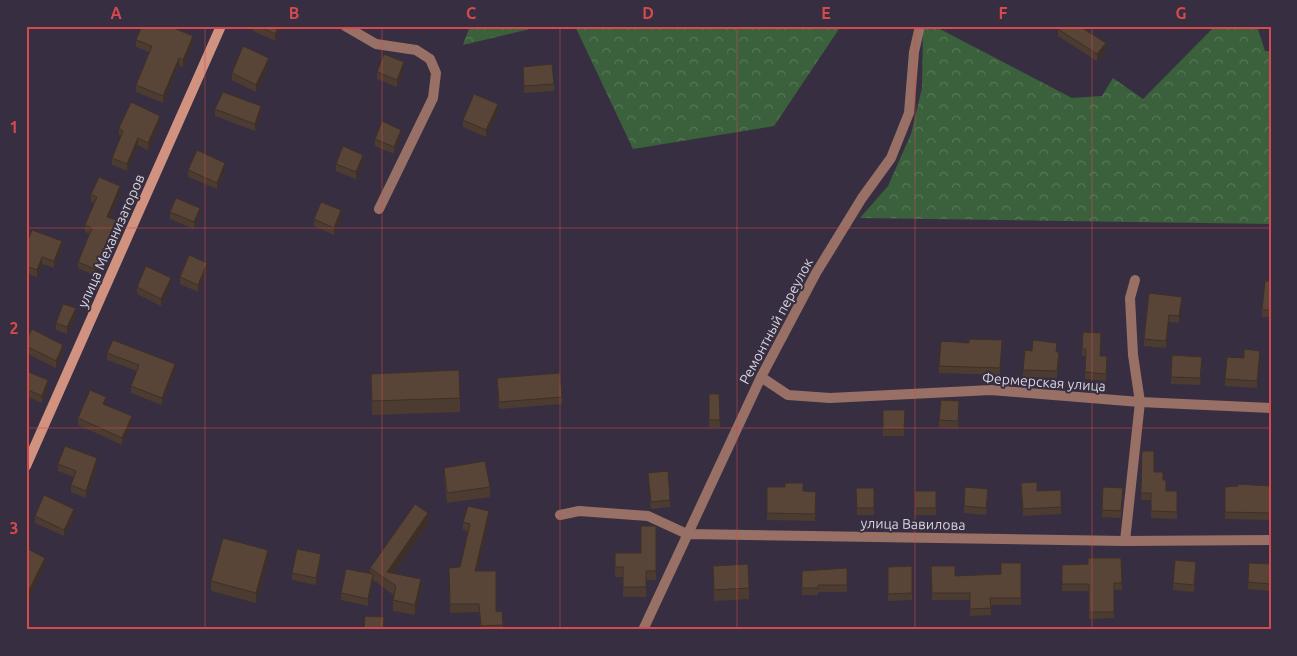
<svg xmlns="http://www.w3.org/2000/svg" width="1297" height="656" font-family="Ubuntu,sans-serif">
<defs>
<pattern id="forest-crowns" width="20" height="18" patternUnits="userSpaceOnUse" patternTransform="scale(1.25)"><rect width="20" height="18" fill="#3a613b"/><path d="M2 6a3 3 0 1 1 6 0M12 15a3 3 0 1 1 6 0" fill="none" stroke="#567757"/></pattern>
</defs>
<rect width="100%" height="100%" fill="#372f41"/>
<!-- forest -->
<path fill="url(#forest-crowns)" d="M470,26H542L463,45Z
M575,26H841L774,126L633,149Z
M923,26H934L1072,98L1102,96L1113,78L1143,99L1215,26H1257L1265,51H1271V224L860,218L888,186L911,134L922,88Z"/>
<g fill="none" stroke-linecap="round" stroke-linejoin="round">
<!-- street -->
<path stroke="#997065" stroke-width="10" d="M345,26L376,44L416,50L430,59L436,73L433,98L379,209
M761,377L788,395L830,398L991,390L1140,402L1271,408
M560,515L579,511L648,516L687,534L1125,541L1271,540
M1125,541L1140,402L1133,355L1130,298L1135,280
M643,630L761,377L816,273L862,198L891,158L909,113L914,52L920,26"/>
<!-- secondary -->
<path stroke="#d29280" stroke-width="10" d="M26,466L221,26"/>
</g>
<!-- wall -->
<path fill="#4c3b30" d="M253,26H282L275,41L253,31Z
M1058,29L1106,50L1097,61L1058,36Z
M178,30L193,43L183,67L179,65L163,103L136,92V85L149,52L136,47V40Z
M269,65L256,92L232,80V73Z
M523,67L554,84V91L524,93Z
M404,69L397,87L377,79V72Z
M215,109L261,113L255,131L215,116Z
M498,111L486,137L463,127V120Z
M160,123L148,150L138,145L127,171L112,165V158L121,136L119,135V128Z
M401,136L394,154L375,146V139Z
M363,162L356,179L336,171V164Z
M188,170H225L217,189L188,177Z
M120,193L110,218L116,227L95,276L78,268V262L90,234L85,232V225L95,203L91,201V194Z
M170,212L200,215L194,229L170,219Z
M341,217L334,235L314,226V219Z
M26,245L62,248L54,268L42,264L37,277L26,273Z
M207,270L198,292L180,284V277Z
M1271,281V317H1262V310Z
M171,285L161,306L137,294V287Z
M1182,304L1179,323L1169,322L1166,348L1144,346V339Z
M76,315L67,334L56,330V323Z
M1002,340L1000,375L939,373V366L969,343Z
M1101,340L1100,356L1107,363L1106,381L1085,379L1086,356H1082V349Z
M26,341L63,352L56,368L26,353Z
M1057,352L1059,359L1057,378L1023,377V370Z
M107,353L175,371L162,405L131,393V386L137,371L107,360Z
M1244,358H1260L1257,388L1225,386V379Z
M1202,364L1200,385L1171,384V377Z
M26,371L48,387L42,403L26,396Z
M371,374L460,398V412L372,415Z
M497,378L562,397V404L499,409Z
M709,394H719L720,427H709Z
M106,404L105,405L132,423L122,445L78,425V418Z
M959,408L958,428L939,427V420Z
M905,410L904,436H883V429Z
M1142,451L1154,472L1163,480L1166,491H1177V519L1151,518V500H1141Z
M58,464L97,465L86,498L71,492V485L74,477L58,471Z
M444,468L490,487V497L447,503L444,478Z
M648,473L670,500V507L651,509Z
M1271,478V520L1225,519V487L1270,486Z
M767,487L803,491L816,492L815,521L767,520Z
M1103,487L1123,495L1121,518L1102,517Z
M856,488H874V515H857Z
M1021,490L1037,491L1061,490V514L1023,516Z
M915,491H936V515H915Z
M988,495L986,515L964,513V506Z
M35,516H74L64,536L35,523Z
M489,520L477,571L503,625V630H481L479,612L450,613L449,568L460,567L469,532L463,530V522Z
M428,523L393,573L421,589L415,615L393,611V600L394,595L373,580L368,606L341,600V593L370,574V568Z
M656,526V580H646V597H623V577H615V553H641Z
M26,548L45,565L29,597L26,596Z
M1121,558L1122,590H1114V618L1089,619V591H1062V565L1088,564Z
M268,561L256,603L211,591V581Z
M321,561L316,585L292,580V573Z
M1021,563V605H991V615L970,616V600H932L931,566L955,576L1001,574Z
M1249,563L1271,564V591L1248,589Z
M713,566L749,588V599L714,601Z
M912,566V600L888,601V567Z
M847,568V592H818V595H802V571Z
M1196,569L1194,592L1173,590V583Z"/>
<!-- shaded-wall -->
<path fill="#3e3027" d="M279,26H282L275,41V34Z
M193,36V43L183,67V60Z
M1106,43V50L1097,61V54Z
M179,58V65L163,103V96Z
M269,58V65L256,92V85Z
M404,62V69L397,87V80Z
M498,104V111L486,137V130Z
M261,106V113L255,131V124Z
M160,116V123L148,150V143Z
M401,130V136L394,154V147Z
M138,138V145L127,171V164Z
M363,155V162L356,179V172Z
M225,163V170L217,189V183Z
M120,186V193L107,224V217Z
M200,208V215L194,229V222Z
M341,210V217L334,235V228Z
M116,220V227L95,276V269Z
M62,241V248L54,268V261Z
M42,257V264L37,277V270Z
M207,263V270L198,292V285Z
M171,278V285L161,306V299Z
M1182,297V304L1179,323V316Z
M76,308V315L67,334V327Z
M1169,315V322L1166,348V341Z
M63,345V352L56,368V361Z
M1260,351V358L1257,388V381Z
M1059,352V359L1057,378V371Z
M175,364V371L162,405V398Z
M48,380V387L42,403V396Z
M106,397V404L103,411V404Z
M132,416V423L122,445V438Z
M97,458V465L86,498V491Z
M74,509V516L64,536V530Z
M489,511V520L475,579V571Z
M428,513V523L388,580L387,572Z
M268,550V561L256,603V593Z
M321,554V561L316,585V578Z
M45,558V565L29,597V590Z
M373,574V581L368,606V599Z
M421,579V589L415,615V605Z"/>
<!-- building -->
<path fill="#584538" stroke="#3e3027" d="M142,26H176V29L193,36L183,60L179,58L163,96L136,85L152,46L136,40Z
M259,26H279L275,34Z
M1061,26H1079L1106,43L1097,54L1058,29Z
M243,46L269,58L256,85L232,73Z
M384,54L404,62L397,80L377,72Z
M552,64L554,84L524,86L523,67Z
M223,92L261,106L255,124L215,109Z
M474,94L498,104L486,130L463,120Z
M131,102L160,116L148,143L138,138L127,164L112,158L123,131L119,128Z
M382,121L401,130L394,147L375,139Z
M343,146L363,155L356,172L336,164Z
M197,150L225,163L217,183L188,170Z
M99,177L120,186L107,217L116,220L95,269L78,262L92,228L85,225L97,197L91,194Z
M176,198L200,208L194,222L170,212Z
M321,202L341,210L334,228L314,219Z
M32,230L62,241L54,261L42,257L37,270L26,266V245Z
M189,255L207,263L198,285L180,277Z
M146,266L171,278L161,299L137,287Z
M1265,281H1271V310H1262Z
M1149,293L1182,297L1179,316L1169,315L1166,341L1144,339Z
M63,304L76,308L67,327L56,323Z
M32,329L63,345L56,361L26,346V341Z
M1083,332L1101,333L1100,356H1107L1106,374L1085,372L1086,349H1082Z
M969,339L1002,340L1000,368L939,366L941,341L969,343Z
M113,340L175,364L162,398L131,386L139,365L107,353Z
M1033,340L1057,343L1056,352H1059L1057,371L1023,370L1025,350L1032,351Z
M1244,349L1260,351L1257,381L1225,379L1227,357L1244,358Z
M1172,355L1202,357L1200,378L1171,377Z
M459,370L460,398L372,401L371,374Z
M26,371L48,380L42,396L26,389Z
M560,373L562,397L499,402L497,378Z
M90,390L106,397L103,404L132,416L122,438L78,418Z
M709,394H719L720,420H709Z
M941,400L959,401L958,421L939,420Z
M883,410H905L904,429H883Z
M65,446L97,458L86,491L71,485L76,471L58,464Z
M1142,451H1154V472H1163V480H1166V491H1177V512L1151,511V493H1141Z
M485,461L490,487L447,493L444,468Z
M668,471L670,500L651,502L648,473Z
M1271,478V513L1225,512V487L1238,486V484L1270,486Z
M1037,482V491L1061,490V507L1023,509L1021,483Z
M785,483H803V491L816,492L815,514L767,513V487H785Z
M965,487L988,489L986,508L964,506Z
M1103,487L1123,488L1121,511L1102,510Z
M856,488H874V508H857Z
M915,491H936V508H915Z
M44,495L74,509L64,530L35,516Z
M415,504L428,513L387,572L421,579L415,605L393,600L396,586L370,568Z
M468,506L489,511L475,571H496V612L502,611L503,625L481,626L479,604H450L449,568L460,567L470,524L463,522Z
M641,526H656V571H646V587H623V567H615V553H641Z
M223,538L268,550L256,593L211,581Z
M26,548L45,558L29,590L26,589Z
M297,549L321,554L316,578L292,573Z
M1088,558H1121L1122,583H1114V612H1089V584H1062V565L1088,564Z
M1175,560L1196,562L1194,585L1173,583Z
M1001,563H1021V598H990L991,608L970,609V593H932L931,566H955V576L1001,574Z
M1249,563L1271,564V584L1248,582Z
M748,564L749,588L714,590L713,566Z
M912,566V593L888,594V567Z
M847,568V585H818V588H802V571Z
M346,569L373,574L368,599L341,593Z
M365,616L384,617L383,630H364Z"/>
<!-- grid -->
<path fill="none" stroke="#d64a4d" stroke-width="1" stroke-opacity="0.55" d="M205,26V630M382,26V630M560,26V630M737,26V630M915,26V630M1092,26V630M26,228H1271M26,428H1271"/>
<g text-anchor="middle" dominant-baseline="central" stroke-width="4" stroke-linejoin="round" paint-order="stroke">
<!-- street labels -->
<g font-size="14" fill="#d8d3df" stroke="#372f41">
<text transform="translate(111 241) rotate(-66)">улица Механизаторов</text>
<text transform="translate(776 321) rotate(-62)">Ремонтный переулок</text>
<text transform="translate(1044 382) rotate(4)">Фермерская улица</text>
<text transform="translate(913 524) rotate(1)">улица Вавилова</text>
</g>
</g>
<!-- border -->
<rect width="1297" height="656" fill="none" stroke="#372f41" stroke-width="55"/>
<rect x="28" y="28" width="1242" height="600" fill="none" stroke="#d64a4d" stroke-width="2"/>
<g font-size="16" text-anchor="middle" font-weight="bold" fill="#d64a4d">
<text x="116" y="19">A</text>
<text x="294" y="19">B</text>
<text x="471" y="19">C</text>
<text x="648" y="19">D</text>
<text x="826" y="19">E</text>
<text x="1003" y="19">F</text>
<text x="1181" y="19">G</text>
<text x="14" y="133">1</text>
<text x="14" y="334">2</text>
<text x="14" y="534">3</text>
</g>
</svg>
